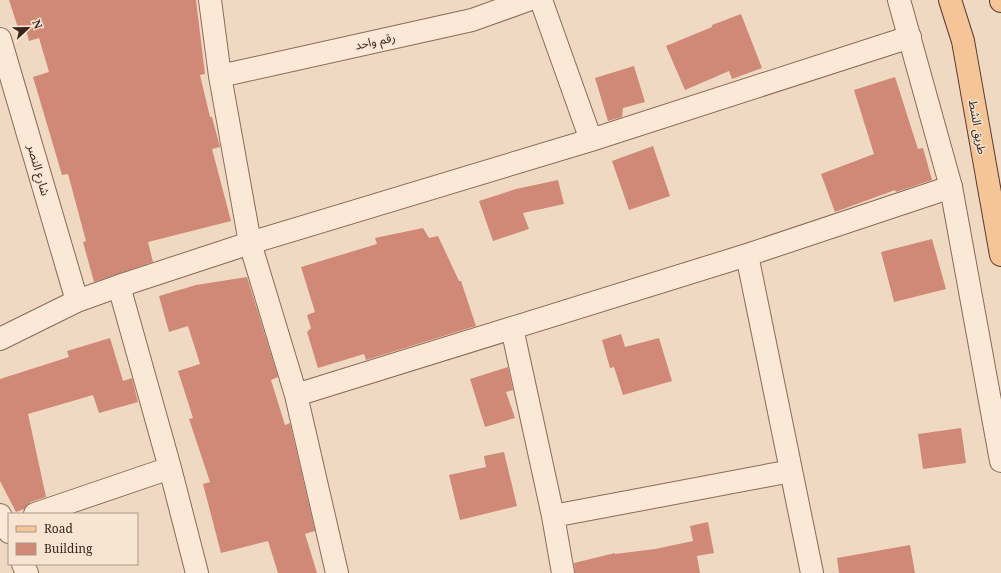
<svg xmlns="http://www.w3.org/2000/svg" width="1001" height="573" font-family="'Noto Serif','Noto Sans Arabic',serif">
<rect width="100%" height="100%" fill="#f0d9c2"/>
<!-- building -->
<path fill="#d08976" d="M9,0H196L205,74L200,75L210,117H212L220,147L212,149L231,221L148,242L153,262L94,282L83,242L86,241L68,174L62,175L33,77L49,72L39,38L29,41L26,29L19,31Z
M741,14L762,68L732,79L729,71L685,90L666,46L712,27V25Z
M634,66L645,102L623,108L622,117L608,121L595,78Z
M895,77L918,149L923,148L932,180L896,192L895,190L835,212L821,174L874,154L854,90Z
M653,146L670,196L629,210L612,161Z
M558,180L564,204L523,213L529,229L493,241L479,201L516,189Z
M423,228L429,238L438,236L459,281H461L476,326L366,360L364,354L318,368L307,332L311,328L307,315L315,312L301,267L377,244L375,238Z
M932,239L946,289L894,302L881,252Z
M247,277L278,377L271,380L285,425L290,423L315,531L305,534L317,573H278L268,541L221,553L203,484L210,482L189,419L193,418L178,371L200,364L188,326L169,332L159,296L196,285Z
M621,334L625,347L659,338L672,381L623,395L614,367L610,368L602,340Z
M110,338L123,381L132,378L138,402L99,413L93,395L28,414L46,497L31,502L24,509L16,512L0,481V379L69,357L67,351Z
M508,367L513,390L506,392L515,418L485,427L470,379Z
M961,428L966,463L923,469L918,434Z
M504,452L517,506L460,520L449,475L486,467L484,456Z
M708,522L714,553L697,556L700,573H575L574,563L615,553V554L655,549L693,541L690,526Z
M910,545L915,573H839L837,558Z"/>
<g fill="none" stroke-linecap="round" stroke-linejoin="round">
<!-- minor casing -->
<g stroke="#8b6958" stroke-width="24">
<path id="minor" d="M210,0L220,76L250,243L296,395L337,573
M541,0L591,140
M0,39L77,301
M220,76L472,20L528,0
M747,255L812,573
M119,286L170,468L197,573
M512,328L553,516L563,573
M0,339L77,301L119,286L250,243L591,140L910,37
M296,395L747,255L951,187
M35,514L170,468
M0,515L9,532
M553,516L791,471
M23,564L27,573"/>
</g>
<!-- tertiary casing -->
<g stroke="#8b6958" stroke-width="24">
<path id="tertiary" d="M899,0L951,187L1001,461"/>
</g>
<!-- primary casing -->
<g stroke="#59382d" stroke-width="24">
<path id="primary" d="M950,0L963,41L1001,255
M1001,0V1"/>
</g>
<!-- minor -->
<use href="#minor" stroke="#fbe8d6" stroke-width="22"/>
<!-- tertiary -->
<use href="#tertiary" stroke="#fbe8d6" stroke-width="22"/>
<!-- primary -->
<use href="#primary" stroke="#f5c598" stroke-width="22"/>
</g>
<g text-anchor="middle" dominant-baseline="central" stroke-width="3" stroke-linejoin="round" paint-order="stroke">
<!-- street labels -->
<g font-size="12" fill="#3a251d" stroke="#f7e5d2">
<text transform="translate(375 41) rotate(-12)">رقم واحد</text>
<text transform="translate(978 127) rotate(80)">طريق الشط</text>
<text transform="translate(39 170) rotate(74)">شارع النصر</text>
</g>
</g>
<!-- legend -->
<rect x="8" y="513" width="130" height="52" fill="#f7e5d2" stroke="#ab988a"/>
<rect x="16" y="526" width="20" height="6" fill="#f5c598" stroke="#ab988a"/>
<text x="44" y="533" font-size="12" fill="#3a251d">Road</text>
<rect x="16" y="543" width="20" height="12" fill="#d08976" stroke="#ab988a"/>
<text x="44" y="553" font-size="12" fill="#3a251d">Building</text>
<!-- north arrow -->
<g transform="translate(28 28) rotate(68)" stroke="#f7e5d2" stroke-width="3" paint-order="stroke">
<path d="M0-3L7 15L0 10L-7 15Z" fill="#3a251d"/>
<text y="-6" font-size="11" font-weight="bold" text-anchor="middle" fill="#3a251d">N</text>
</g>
</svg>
